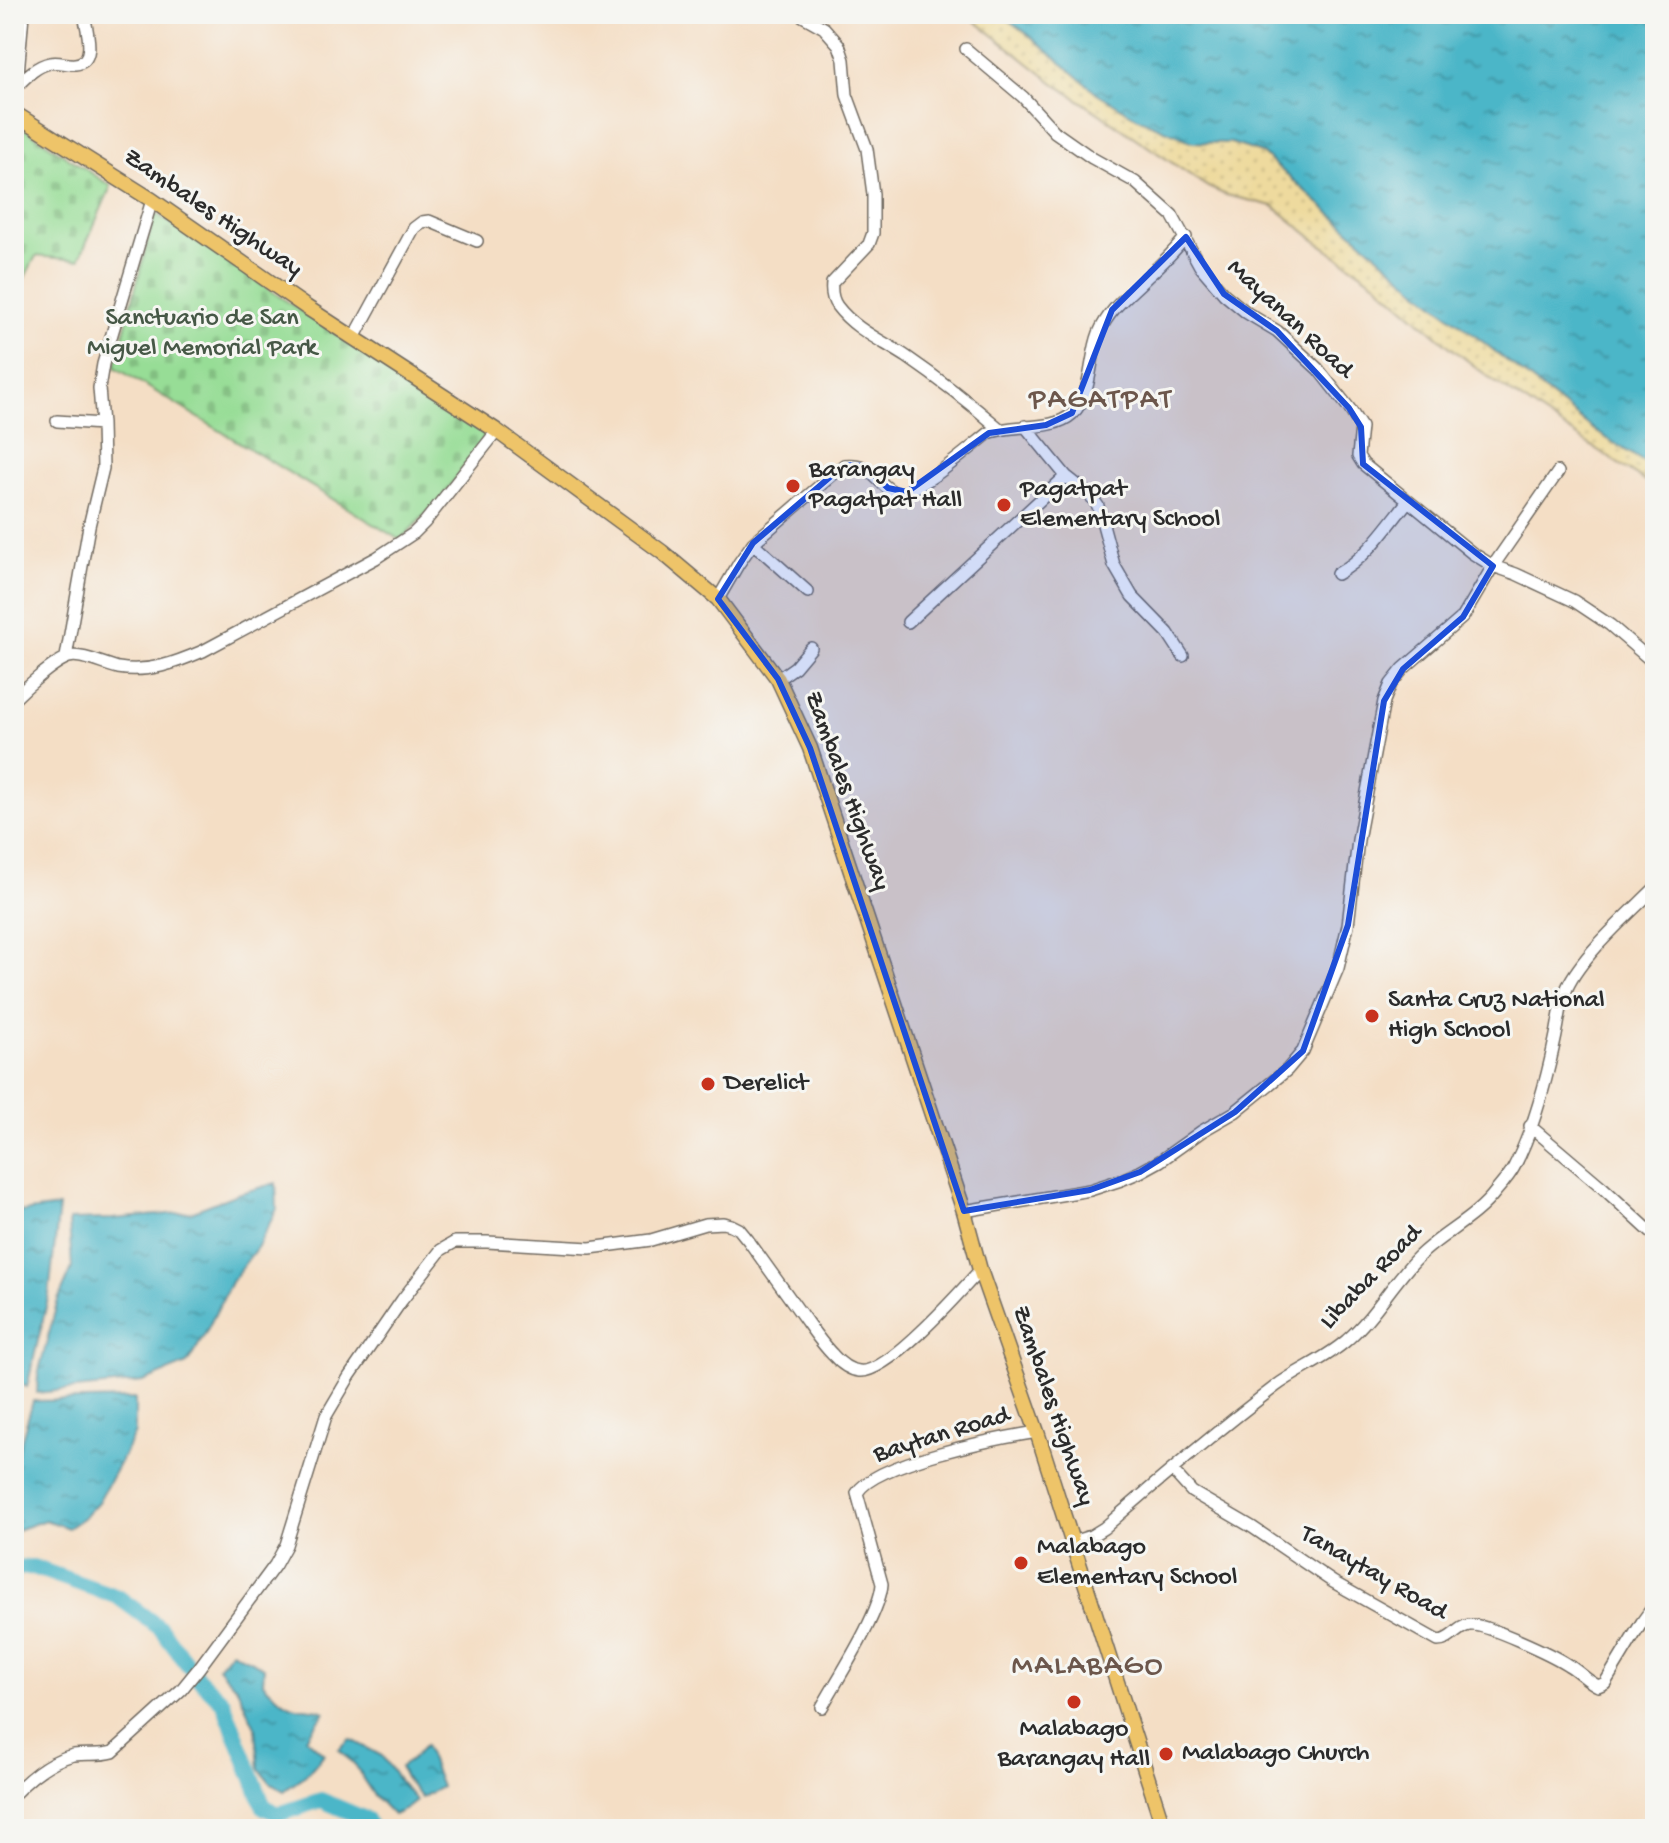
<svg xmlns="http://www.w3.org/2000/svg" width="1669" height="1843" font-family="'Gochi Hand',sans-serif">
<defs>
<pattern id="sand-dots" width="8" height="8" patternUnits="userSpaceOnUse" patternTransform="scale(2)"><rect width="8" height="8" fill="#eeda9e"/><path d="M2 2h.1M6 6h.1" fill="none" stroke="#cb8" stroke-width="1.8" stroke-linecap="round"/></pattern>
<pattern id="cemetery-stones" width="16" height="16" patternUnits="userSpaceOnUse" patternTransform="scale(2)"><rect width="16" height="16" fill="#97dd96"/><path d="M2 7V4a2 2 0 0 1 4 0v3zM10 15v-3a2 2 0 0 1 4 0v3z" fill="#82be81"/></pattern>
<pattern id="water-ripples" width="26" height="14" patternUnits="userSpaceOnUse" patternTransform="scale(2)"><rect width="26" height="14" fill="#4bb6c8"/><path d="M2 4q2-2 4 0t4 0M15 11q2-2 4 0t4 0" fill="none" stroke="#3f94a3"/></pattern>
</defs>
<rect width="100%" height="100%" fill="#f6f6f2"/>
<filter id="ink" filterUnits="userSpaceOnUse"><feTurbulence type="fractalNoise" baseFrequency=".0125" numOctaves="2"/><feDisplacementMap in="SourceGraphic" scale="16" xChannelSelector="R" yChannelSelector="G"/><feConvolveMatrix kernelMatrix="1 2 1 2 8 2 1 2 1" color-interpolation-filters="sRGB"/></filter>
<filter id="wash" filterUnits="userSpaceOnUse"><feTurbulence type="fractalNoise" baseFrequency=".006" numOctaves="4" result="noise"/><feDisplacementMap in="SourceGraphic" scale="32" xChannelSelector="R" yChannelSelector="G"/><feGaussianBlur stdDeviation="1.8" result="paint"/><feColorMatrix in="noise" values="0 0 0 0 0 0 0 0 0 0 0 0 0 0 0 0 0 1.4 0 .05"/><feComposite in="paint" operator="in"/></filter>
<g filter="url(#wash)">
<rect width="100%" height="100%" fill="#f4dec5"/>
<!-- sand -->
<path fill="url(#sand-dots)" stroke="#8c8264" stroke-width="2" d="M966,14H1000L1029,35L1193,142L1231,143L1262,153L1420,292L1597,432L1655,469V488L1495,382L1445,343L1376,283L1319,243L1273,206L1226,195L1208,187L1054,83Z"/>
<!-- cemetery -->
<path fill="url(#cemetery-stones)" stroke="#618460" stroke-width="2" d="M14,119L15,122L111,186L79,260L36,256L17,292H14Z
M155,213L486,435L440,500L400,540L115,367Z"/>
<!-- water -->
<path fill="url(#water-ripples)" stroke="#3b707a" stroke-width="2" d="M1000,14H1655V469L1597,432L1420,292L1262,153L1231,143L1193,142L1142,120L1097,93L1029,35Z
M276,1183L277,1209L258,1246L231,1282L204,1336L187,1364L143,1382L37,1393L38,1374L58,1300L72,1268L69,1220L113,1219L191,1212L237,1194Z
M14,1206L22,1212L59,1207L49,1294L27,1387L14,1381Z
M135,1399V1432L126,1451L98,1502L84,1517L68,1528L45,1520L14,1531V1465L33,1401Z
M231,1651L264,1667L263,1683C271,1692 286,1705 297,1707C308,1709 315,1708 325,1712L306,1738L324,1754L307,1774L284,1791L270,1782L259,1768L256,1729L236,1686L226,1677L218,1667Z
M350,1739L382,1756L398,1780L416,1801L406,1809L393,1815L373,1794L363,1779L360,1771L339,1749Z
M425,1745L441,1787L421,1798L406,1780L400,1767L411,1760Z"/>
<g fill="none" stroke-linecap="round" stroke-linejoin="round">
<!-- river -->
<path stroke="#4bb6c8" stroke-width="16" d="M14,1568L33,1567L118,1597L160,1628L198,1678L223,1702L264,1807L279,1814L321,1800L366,1819L370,1829"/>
</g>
</g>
<g filter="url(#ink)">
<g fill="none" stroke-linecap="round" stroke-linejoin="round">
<!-- minor casing -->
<g stroke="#716a61" stroke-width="14">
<path id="minor" d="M799,14L824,28L839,45L844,60L847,95L867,149L873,194V233L869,244L832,283C831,292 832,299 837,306C855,330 883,341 907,357C939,379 970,403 1000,429
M966,49L1023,97L1055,132L1092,158L1135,182L1172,215L1200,266L1224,294L1247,313L1277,331L1318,369L1349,408L1361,427L1358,456L1363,464L1472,553L1493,566L1516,574L1574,601L1610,625L1655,664
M17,86L23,14
M14,89C24,79 35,66 50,63C59,61 67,65 75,64C98,62 86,28 84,14
M354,338L414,228L422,222L429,221L477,241
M57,421L102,424
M1025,426L1066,476L1090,495L1098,506L1114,565L1132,596L1168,633L1183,656
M753,543L808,592
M1337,574C1367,558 1387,527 1408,501
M718,599L739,563L753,543L844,465C867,463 869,472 885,486C887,488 893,492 896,493C915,497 972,446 989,433C1014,423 1052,432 1072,414C1093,394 1089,358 1099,333C1109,309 1129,295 1147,277C1161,265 1174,251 1186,237
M908,622L1066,476
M66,657L89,526L103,468L102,424L99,388L103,364L152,200
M778,679L795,667L811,648
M14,699C25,688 55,661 69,657C81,653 105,665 118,668C149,673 175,663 203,651L376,558L414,533L425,522L497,431
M1530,1126L1603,1188L1655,1236
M964,1211L1090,1190L1121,1180L1140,1172L1160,1161L1202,1131L1235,1112L1287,1070L1303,1051L1338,968L1348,925L1358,840L1384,701L1391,684L1403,669L1463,617L1493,566L1558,472
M1172,1470L1192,1492L1252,1527L1333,1582L1438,1641C1452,1641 1457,1626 1470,1625C1485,1623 1553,1655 1568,1665C1579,1671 1587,1681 1598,1686L1605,1683L1642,1622L1655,1604
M1072,1542L1091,1536L1104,1528C1160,1479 1217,1431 1276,1386C1299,1369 1326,1359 1347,1340C1375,1316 1392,1283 1418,1257C1442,1233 1475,1219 1496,1191C1502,1184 1510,1175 1514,1167C1534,1129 1546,1082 1555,1040C1559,1022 1560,1005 1567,988C1582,955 1629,914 1655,888
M822,1707C838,1678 880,1614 882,1584L857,1493C875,1462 1000,1438 1037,1432
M14,1794C30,1777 50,1760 74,1755C87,1753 100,1756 113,1752L181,1690L199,1668L275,1565L286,1545L326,1416L349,1377L402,1300L441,1250L455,1242H487L590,1248L651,1240L705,1224L723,1223L731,1225L739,1229L748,1240C765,1264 782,1287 799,1311C810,1326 820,1342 833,1355C840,1363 848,1370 859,1371C887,1375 961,1291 980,1270"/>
</g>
<!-- major casing -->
<g stroke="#716a61" stroke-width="17">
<path id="major" d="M14,113L152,200L306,307L497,431L662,552L718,599L778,679L810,748L964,1211L980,1270L1037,1432L1164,1829"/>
</g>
<!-- minor -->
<use href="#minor" stroke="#fff" stroke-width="11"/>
<!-- major -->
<use href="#major" stroke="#eec469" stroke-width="14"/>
</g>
</g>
<!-- marked area -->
<path fill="#1d4ed8" fill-opacity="0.2" stroke="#1d4ed8" stroke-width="6" stroke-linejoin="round" d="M1186,237L1224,294L1277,331L1349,408L1361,427L1363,464L1493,566L1463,617L1403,669L1384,701L1348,925L1303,1051L1235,1112L1140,1172L1090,1190L964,1211L810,748L778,679L718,599L753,543L844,465L864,466L888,488L907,492L989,433L1046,425L1072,413L1112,310Z"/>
<!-- markers -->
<g fill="#c8321e" stroke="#f6f6f2" stroke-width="3">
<circle cx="793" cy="486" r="8"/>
<circle cx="1004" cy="505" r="8"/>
<circle cx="1372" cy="1016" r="8"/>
<circle cx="708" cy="1084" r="8"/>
<circle cx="1021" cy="1563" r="8"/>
<circle cx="1074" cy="1702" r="8"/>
<circle cx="1166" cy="1754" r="8"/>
</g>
<g text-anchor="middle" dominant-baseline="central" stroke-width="6" stroke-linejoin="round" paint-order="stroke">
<!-- street labels -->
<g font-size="26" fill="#2b2b2b" stroke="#f6f6f2">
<text transform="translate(212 214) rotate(34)">Zambales Highway</text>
<text transform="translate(1289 320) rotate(43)">Mayanan Road</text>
<text transform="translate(846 791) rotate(70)">Zambales Highway</text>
<text transform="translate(1372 1278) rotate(-46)">Libaba Road</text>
<text transform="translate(1052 1406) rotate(71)">Zambales Highway</text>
<text transform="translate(942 1436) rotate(-17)">Baytan Road</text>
<text transform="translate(1373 1574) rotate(30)">Tanaytay Road</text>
</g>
<!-- park labels -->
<g font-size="26" fill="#465846" stroke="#f6f6f2">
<text x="202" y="319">Sanctuario de San<tspan x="202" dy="30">Miguel Memorial Park</tspan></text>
</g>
<!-- poi labels -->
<g font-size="26" fill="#2b2b2b" stroke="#f6f6f2" text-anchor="start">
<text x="809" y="471">Barangay<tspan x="809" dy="30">Pagatpat Hall</tspan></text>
<text x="1020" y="490">Pagatpat<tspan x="1020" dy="30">Elementary School</tspan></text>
<text x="1388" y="1001">Santa Cruz National<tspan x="1388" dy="30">High School</tspan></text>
<text x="724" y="1084">Derelict</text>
<text x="1037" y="1548">Malabago<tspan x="1037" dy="30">Elementary School</tspan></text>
<text x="1074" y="1730" text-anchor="middle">Malabago<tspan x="1074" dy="30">Barangay Hall</tspan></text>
<text x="1182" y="1754">Malabago Church</text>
</g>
<!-- quarter labels -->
<g font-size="30" letter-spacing="2" fill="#6c574c" stroke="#f6f6f2">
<text x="1101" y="401">PAGATPAT</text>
<text x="1088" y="1667">MALABAGO</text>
</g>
</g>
<!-- margin -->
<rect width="1669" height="1843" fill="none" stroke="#f6f6f2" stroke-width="48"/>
</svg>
